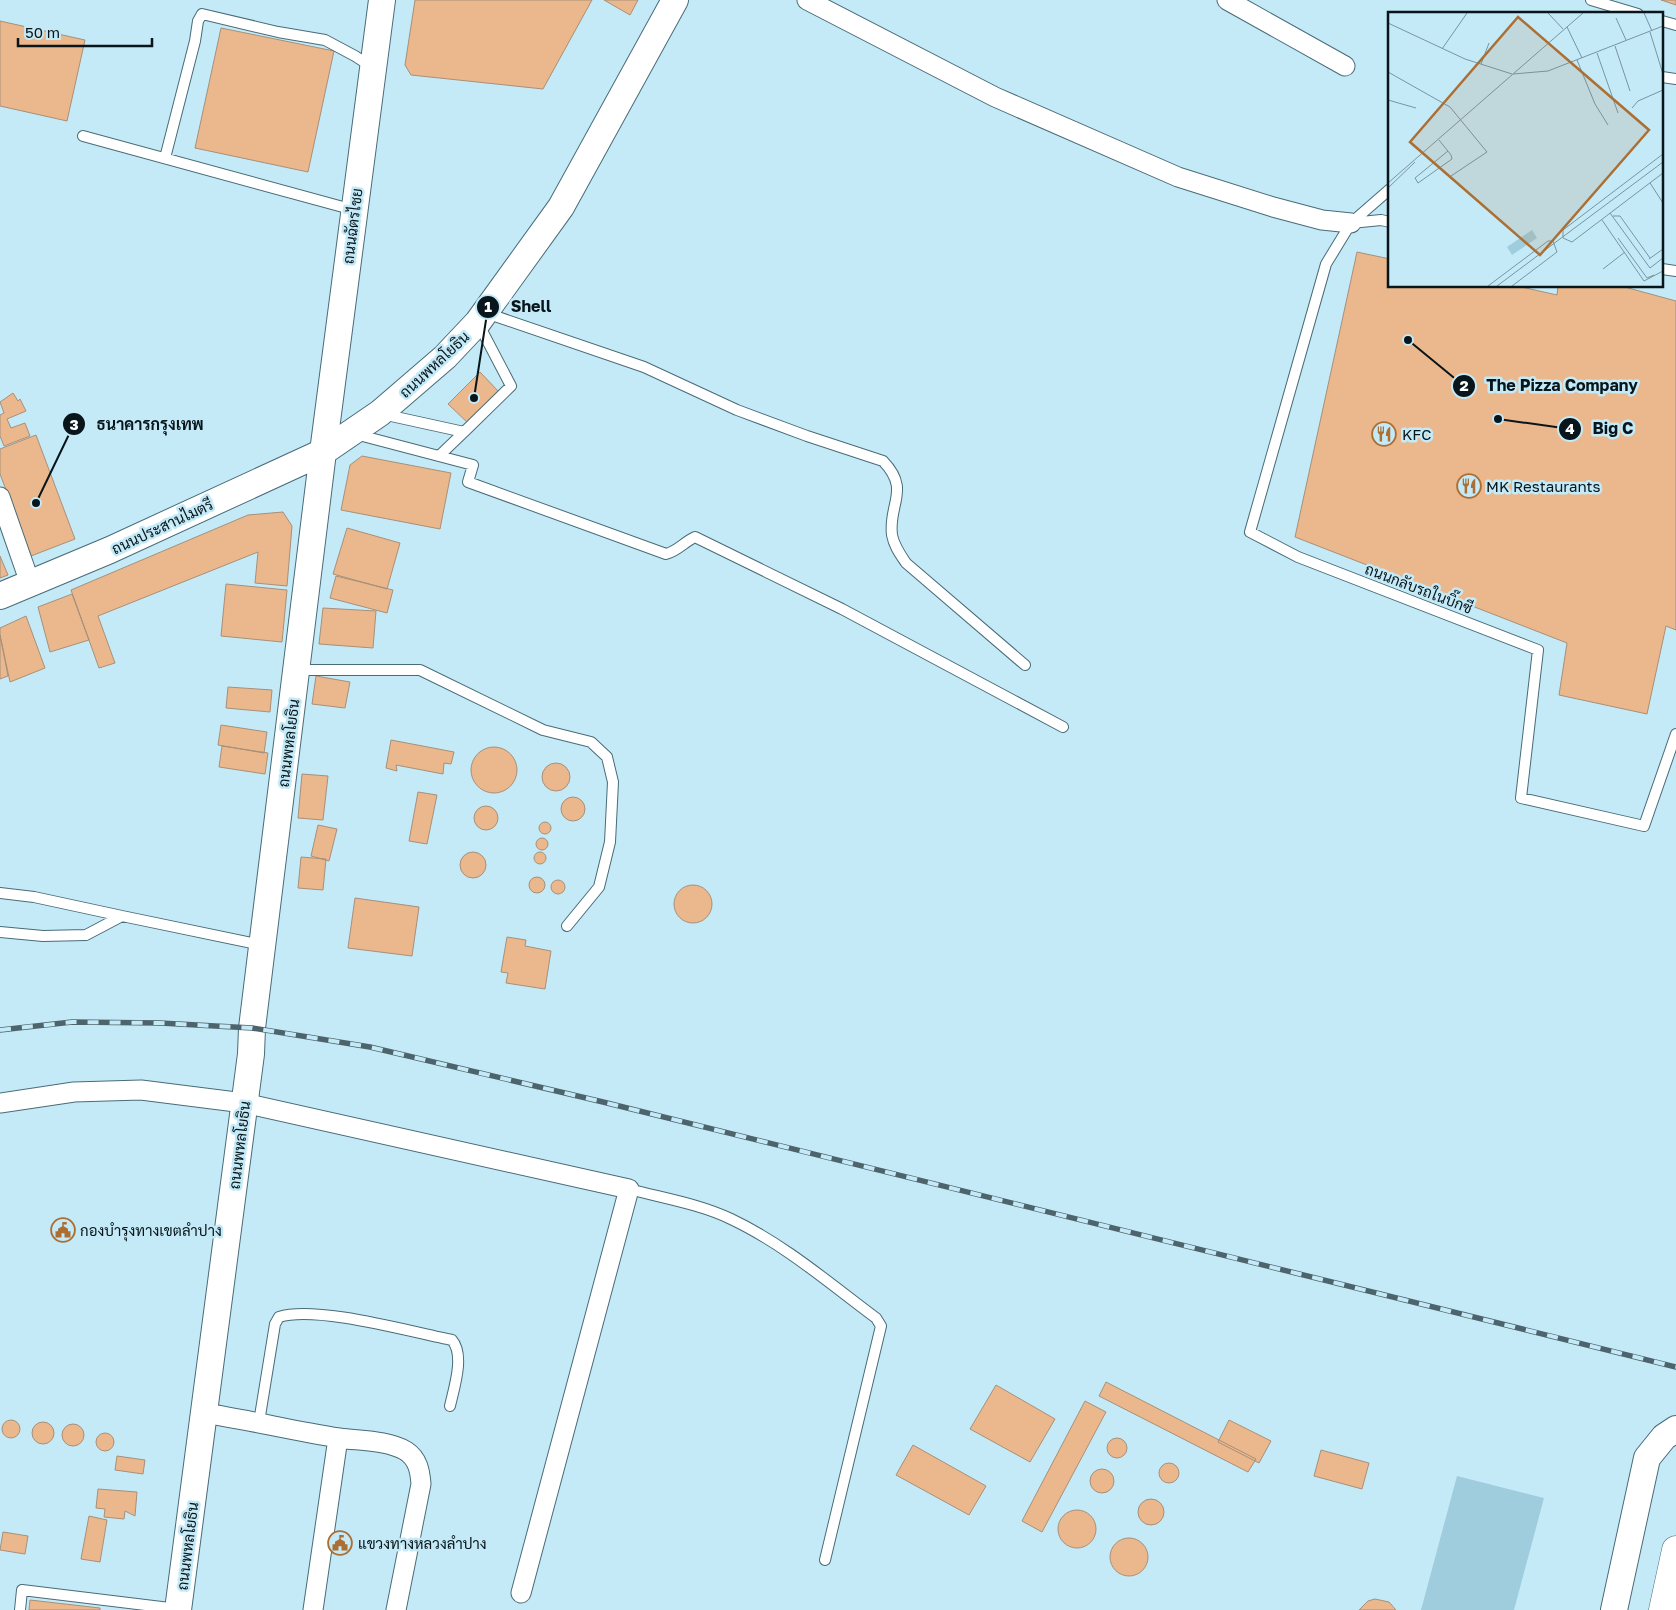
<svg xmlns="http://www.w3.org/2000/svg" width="1676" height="1610" font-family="'Golos Text',Sarabun,sans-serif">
<rect width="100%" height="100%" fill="#c4eaf8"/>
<!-- green -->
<path fill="#a0cddd" d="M1457,1476L1544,1498L1514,1610H1421Z"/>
<!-- building -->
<path fill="#eab88c" stroke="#a88f79" d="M415,0H592L543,89L411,75L405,65Z
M604,0H638L630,15Z
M1661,0H1676V5Z
M0,21L85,40L67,121L0,106Z
M221,28L334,51L308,172L195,148Z
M1357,252L1390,259V286H1517L1557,295L1558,286H1621L1676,301V630L1666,626L1647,714L1559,695L1567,643L1295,537Z
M480,372L499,392L468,423L448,404Z
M13,393L18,401L20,399L26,411L7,419L11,428L25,423L30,436L4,446L0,436V415L4,413L0,402Z
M36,435L75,539L31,556L0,474V449Z
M362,456L451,473L440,529L341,510L350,465Z
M283,512L292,526L287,586L255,583L258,552L98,616L115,663L99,668L71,590L248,515Z
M347,528L400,543L387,589L333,574Z
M0,556L8,575L0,578Z
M336,576L393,590L387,613L330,598Z
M226,584L287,590L282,642L221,636Z
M72,594L89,640L50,652L38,607Z
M323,608L376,611L373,648L319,644Z
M26,616L45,668L10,682L0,635V628Z
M0,635L8,676L0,679Z
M316,676L350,682L345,708L312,704Z
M228,687L272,690L270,712L226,708Z
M221,725L267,732L264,753L218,745Z
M391,740L454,752L451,764L444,763L443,774L396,765L397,771L386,768Z
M222,746L268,753L265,774L219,767Z
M471 770a23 23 0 1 1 46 0a23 23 0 1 1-46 0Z
M542 777a14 14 0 1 1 28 0a14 14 0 1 1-28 0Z
M302,774L328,776L323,820L298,818Z
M418,792L437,795L427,844L409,841Z
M561 809a12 12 0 1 1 24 0a12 12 0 1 1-24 0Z
M474 818a12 12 0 1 1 24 0a12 12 0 1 1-24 0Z
M539 828a6 6 0 1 1 12 0a6 6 0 1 1-12 0Z
M318,825L337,829L329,861L311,856Z
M536 844a6 6 0 1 1 12 0a6 6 0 1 1-12 0Z
M460 865a13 13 0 1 1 26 0a13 13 0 1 1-26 0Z
M534 858a6 6 0 1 1 12 0a6 6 0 1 1-12 0Z
M301,857L326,859L323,890L298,888Z
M529 885a8 8 0 1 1 16 0a8 8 0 1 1-16 0Z
M551 887a7 7 0 1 1 14 0a7 7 0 1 1-14 0Z
M674 904a19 19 0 1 1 38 0a19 19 0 1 1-38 0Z
M355,898L419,907L412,956L348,948Z
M507,937L526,940L525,946L551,951L545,989L506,983L508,973L501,972Z
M1106,1382L1256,1459L1248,1472L1099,1396Z
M996,1385L1055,1419L1030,1462L970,1429Z
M1085,1401L1106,1412L1042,1532L1022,1521Z
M1229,1420L1271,1441L1259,1463L1218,1442Z
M2 1429a9 9 0 1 1 18 0a9 9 0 1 1-18 0Z
M32 1433a11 11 0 1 1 22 0a11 11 0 1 1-22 0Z
M62 1435a11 11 0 1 1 22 0a11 11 0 1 1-22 0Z
M96 1442a9 9 0 1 1 18 0a9 9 0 1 1-18 0Z
M1107 1448a10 10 0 1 1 20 0a10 10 0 1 1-20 0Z
M913,1445L986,1486L969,1515L896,1475Z
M1321,1450L1369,1463L1362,1489L1314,1476Z
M117,1456L145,1460L143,1474L115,1470Z
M1159 1473a10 10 0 1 1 20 0a10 10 0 1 1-20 0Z
M1090 1481a12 12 0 1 1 24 0a12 12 0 1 1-24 0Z
M98,1489L137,1492L135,1516L125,1511L124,1519L104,1517L105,1509L96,1508Z
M1138 1512a13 13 0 1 1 26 0a13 13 0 1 1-26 0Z
M1058 1529a19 19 0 1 1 38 0a19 19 0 1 1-38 0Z
M89,1516L107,1520L100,1562L81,1559Z
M3,1532L28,1536L25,1554L0,1550Z
M1110 1557a19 19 0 1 1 38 0a19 19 0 1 1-38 0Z
M1375,1599L1389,1602L1396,1610H1359L1368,1601Z
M30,1600L100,1608V1610H29Z"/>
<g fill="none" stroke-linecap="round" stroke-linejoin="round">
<!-- lane casing -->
<g stroke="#496b77" stroke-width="12">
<path id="lane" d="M1591,0L1638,14
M1662,21L1676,25
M1662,77L1676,79
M83,136L354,210
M165,158L195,41L198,21L202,14L278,32L325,40L355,56L372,67
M1390,189L1351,223L1326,264L1250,532L1298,557L1538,650L1521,798L1644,826L1676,734
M1351,223L1381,220L1390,222
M1662,269L1676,271
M486,313L644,367L737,410L807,436L883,461C911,490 888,504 892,535C894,546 900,554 906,563L1025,665
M382,414L464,432L511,386L478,323
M355,434L473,465L468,482L666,554C678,551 684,542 695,537L842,609L1063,727
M439,456L464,432
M297,670H420L543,730L591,742L607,757L613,782L610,842L599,887L567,926
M0,893L34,897L122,916
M0,932L43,936L86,935L122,916L261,945
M629,1189C662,1198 700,1204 731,1219C784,1244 829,1283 876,1318L881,1326L825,1560
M259,1422L275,1324L279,1317C316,1305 411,1332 452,1340C465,1355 454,1388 450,1406
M20,1610L22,1590L178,1609"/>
</g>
<!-- street casing -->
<g stroke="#496b77" stroke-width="21">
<path id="street" d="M807,0L995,97L1178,177L1273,207L1322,220L1351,223
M1227,0L1345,66
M0,497L30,583
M0,1103L74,1092L141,1090L244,1103L629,1189L521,1593
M204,1413C249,1420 294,1431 339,1438C360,1441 387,1440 406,1451C418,1459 420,1471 421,1484L396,1610
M313,1610L338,1438"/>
</g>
<!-- secondary casing -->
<g stroke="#496b77" stroke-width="28">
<path id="secondary" d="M0,596L110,550L323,452L380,413L445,357L478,322L561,207L675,0
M178,1610L251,1054L252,1028L323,452L382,0
M1614,1610L1647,1458L1664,1437L1676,1429"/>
</g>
<!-- highway casing -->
<g stroke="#496b77" stroke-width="29">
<path id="highway" d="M1663,1610L1676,1550"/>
</g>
<!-- lane -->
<use href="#lane" stroke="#fff" stroke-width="10"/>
<!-- street -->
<use href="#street" stroke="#fff" stroke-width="19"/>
<!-- secondary -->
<use href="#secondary" stroke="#fff" stroke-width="26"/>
<!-- highway -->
<use href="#highway" stroke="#fff" stroke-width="28"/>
<!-- rail casing -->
<g stroke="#4e646c" stroke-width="5.5">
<path id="rail" d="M0,1030L72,1022L160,1023L252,1028L370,1047L603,1102L1676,1367"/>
</g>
<!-- rail -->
<use href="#rail" stroke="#c4eaf8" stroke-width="4" stroke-dasharray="11" stroke-linecap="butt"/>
</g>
<!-- icons -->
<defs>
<g id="restaurant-ring" transform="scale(1.25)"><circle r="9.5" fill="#c4eaf8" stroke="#ac6f33" stroke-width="1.5"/><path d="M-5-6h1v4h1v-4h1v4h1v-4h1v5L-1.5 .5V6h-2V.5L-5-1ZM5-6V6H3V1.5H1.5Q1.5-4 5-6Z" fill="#ac6f33"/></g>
<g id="civic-ring" transform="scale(1.25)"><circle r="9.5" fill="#c4eaf8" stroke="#ac6f33" stroke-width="1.5"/><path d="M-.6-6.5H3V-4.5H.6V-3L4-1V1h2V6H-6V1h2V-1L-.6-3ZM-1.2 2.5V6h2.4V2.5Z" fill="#ac6f33"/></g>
</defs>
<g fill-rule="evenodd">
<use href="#restaurant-ring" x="1384" y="434"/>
<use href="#restaurant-ring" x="1469" y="486"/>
<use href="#civic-ring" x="63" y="1230"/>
<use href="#civic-ring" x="340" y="1543"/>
</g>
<g text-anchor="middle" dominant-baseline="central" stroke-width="5" stroke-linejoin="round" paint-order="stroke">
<!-- street labels -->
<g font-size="15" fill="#08151a" stroke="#c4eaf8">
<text transform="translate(352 226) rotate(-83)">ถนนฉัตรไชย</text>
<text transform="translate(434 364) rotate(-43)">ถนนพหลโยธิน</text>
<text transform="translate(162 526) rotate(-25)">ถนนประสานไมตรี</text>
<text transform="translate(1419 588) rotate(21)">ถนนกลับรถในบิ๊กซี</text>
<text transform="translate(288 743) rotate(-83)">ถนนพหลโยธิน</text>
<text transform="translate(239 1145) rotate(-83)">ถนนพหลโยธิน</text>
<text transform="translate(187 1546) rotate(-83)">ถนนพหลโยธิน</text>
</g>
<!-- poi labels -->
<g font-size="15" fill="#08151a" stroke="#c4eaf8" text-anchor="start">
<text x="1402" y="434">KFC</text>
<text x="1486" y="486">MK Restaurants</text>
<text x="80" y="1230">กองบำรุงทางเขตลำปาง</text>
<text x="358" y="1543">แขวงทางหลวงลำปาง</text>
</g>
</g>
<!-- overview -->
<g transform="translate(1388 12)">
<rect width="275" height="275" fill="#c4eaf8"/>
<path d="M144,218L149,226L124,243L119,235Z" fill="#a0cddd"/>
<path fill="none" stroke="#79959f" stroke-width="1" d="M160,1L175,17M256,1L264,19M228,6L238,28M0,11L77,47L124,62M179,15L194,46M262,20L275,62M227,34L242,79M54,37L79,1M209,41L230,101M189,48L207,92L220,113M93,52L101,31M0,60L62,95L99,140L63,164M125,62L160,59L275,14M0,88L28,96M244,96L250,89L275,78M51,128L63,143L64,147L30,171L27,166L60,139M275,142L175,218V226L184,230L275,161M0,171L195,1M262,171L275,191M0,176L27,150M222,201L262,256L275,246M225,204H232L262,246M214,208L256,269L275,259M230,226L259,266L266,263M261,247L275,237M215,257L237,240M100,274L160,229H165L169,240L124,274M109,274L275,150"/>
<path fill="#ac6f33" fill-opacity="0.15" stroke="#ac6f33" stroke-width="2.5" d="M130,5L261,118L152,243L22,130Z"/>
<rect width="275" height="275" fill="none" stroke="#08151a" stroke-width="2.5"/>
</g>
<!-- callouts -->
<path fill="none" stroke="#08151a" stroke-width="2" d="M474 398L488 307M1408 340L1464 386M36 503L74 424M1498 419L1570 429"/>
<g fill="#08151a" stroke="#c4eaf8" stroke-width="2">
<circle cx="474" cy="398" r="5"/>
<circle cx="1408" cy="340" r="5"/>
<circle cx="36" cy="503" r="5"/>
<circle cx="1498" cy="419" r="5"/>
<circle cx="488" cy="307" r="12"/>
<circle cx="1464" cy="386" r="12"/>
<circle cx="74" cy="424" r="12"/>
<circle cx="1570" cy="429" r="12"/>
</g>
<g font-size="15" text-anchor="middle" font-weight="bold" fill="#fff">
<text x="488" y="312">1</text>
<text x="1464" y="391">2</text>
<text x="74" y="430">3</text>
<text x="1570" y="434">4</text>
</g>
<g font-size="16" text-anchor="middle" font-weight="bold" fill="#08151a" stroke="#c4eaf8" stroke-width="5" stroke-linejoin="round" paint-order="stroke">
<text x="531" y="312">Shell</text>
<text x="1562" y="391">The Pizza Company</text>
<text x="150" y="430">ธนาคารกรุงเทพ</text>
<text x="1613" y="434">Big C</text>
</g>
<!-- scale -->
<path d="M18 38v8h134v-8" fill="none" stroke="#08151a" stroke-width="2.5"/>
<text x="25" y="38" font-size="15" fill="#08151a" stroke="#c4eaf8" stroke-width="4" paint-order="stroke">50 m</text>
</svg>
